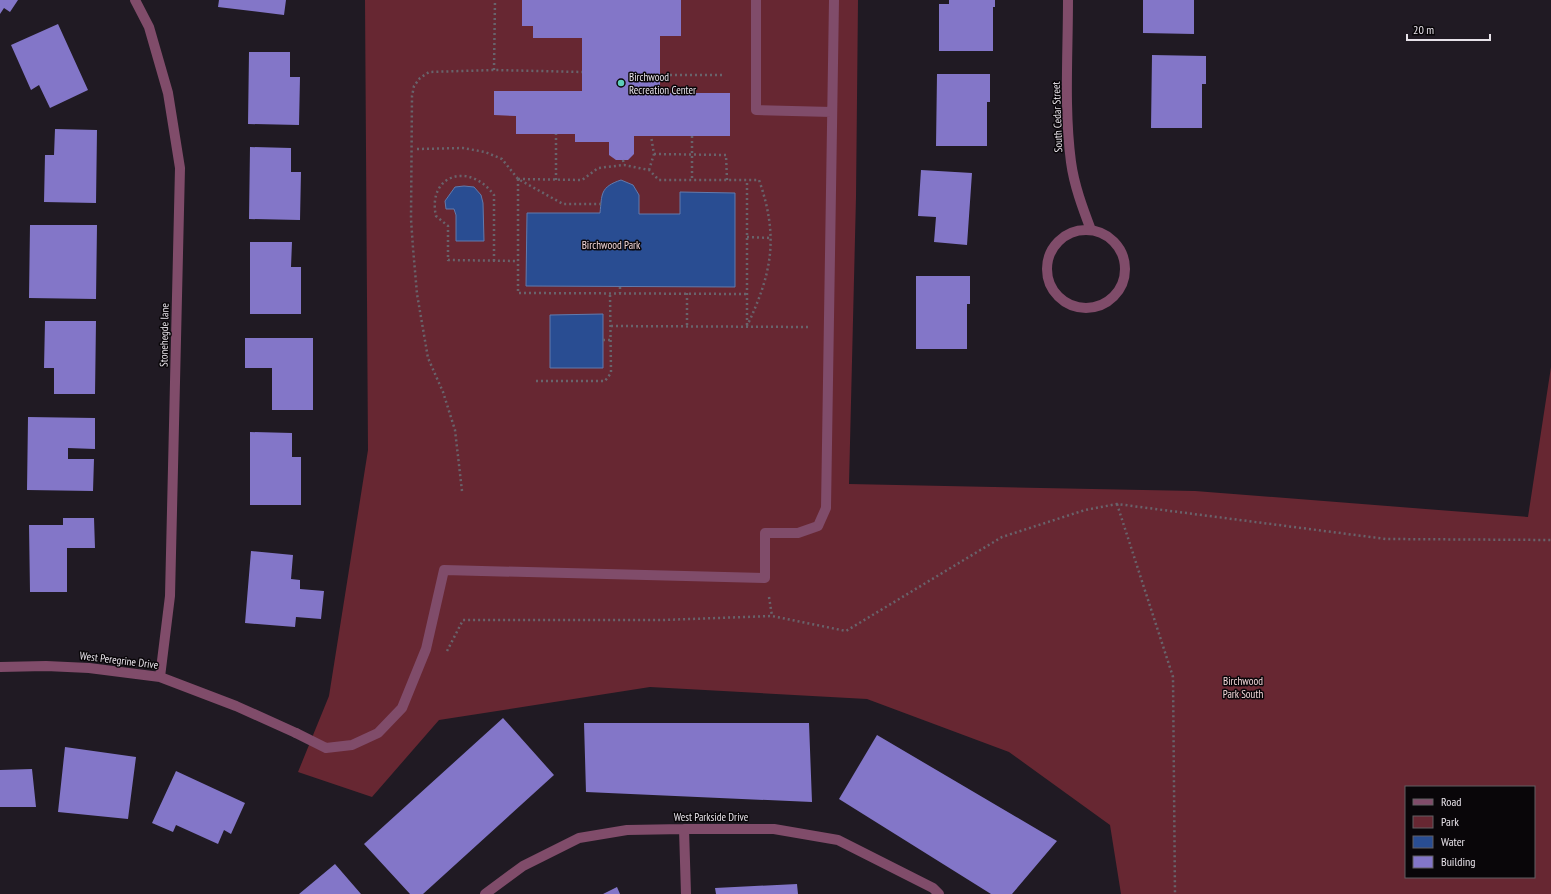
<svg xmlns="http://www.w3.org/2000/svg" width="1551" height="894" font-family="'PT Sans Narrow',sans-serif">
<rect width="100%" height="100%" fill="#201a23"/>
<!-- green -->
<path fill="#672732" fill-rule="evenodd" d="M365,0H858L856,197L849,484L1195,491L1528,517L1551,367V894H1121L1110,825L1009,752L867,699L650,687L439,720L372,797L298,772L329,696L368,450ZM1406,787H1534V877H1406Z"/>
<!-- water -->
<path fill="#294d92" stroke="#627aac" d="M621,180L633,185L639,195V214H680V192L735,193V287L526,286L527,213H600C602,194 600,187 621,180Z
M464,186L474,187L481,195L483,203L484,241H456V215L454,209H446L445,201L455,187Z
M603,314V368H550V315Z"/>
<!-- building -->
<path fill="#8376c8" d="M0,0H18L10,12L4,8L0,14Z
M219,0H286L284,15L218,7Z
M522,0H681V36H660V93H730V136H634V154L628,160H616L609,155V142H575V134H516V116L494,115V91H582V38H533V26H522Z
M949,0H995V7H993V51H939V4H949Z
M1143,0H1194V34L1143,33Z
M58,24L88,90L50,108L39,85L31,90L11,45Z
M249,52H290V77H300L299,125L248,124Z
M1152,55L1206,56V84H1202V128H1151Z
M937,74H990V102H987V146H936Z
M55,129L97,130L96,203L44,202L45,155H54Z
M250,147L291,148V172H301L300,220L249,219Z
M921,170L972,173L967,245L934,242L936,217L918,216Z
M30,225H97L96,299L29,298Z
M250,242H292L291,267H301V314H250Z
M916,276H970V304H967V349H916Z
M45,321H96L95,394H54V368H44Z
M245,338H313V410H272V368H245Z
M28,417L95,418V449L68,448V459H94L93,491L27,490Z
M250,432L292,433V457H301V505H250Z
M63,518H94L95,548H67V592H30L29,525H63Z
M251,551L293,555L291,579L300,580V589L324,591L321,619L296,617L295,627L245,623Z
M503,718L554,775L423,894H410L364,844Z
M584,723H809L812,802L586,792Z
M877,735L1057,841L1012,894H991L839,799Z
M65,747L136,757L128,819L58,812Z
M32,769L36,807H0V770Z
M176,771L245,803L231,834L224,830L218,844L176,825L173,832L152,823Z
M335,864L361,894H299Z
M797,884L798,894H716L715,888Z
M617,887L620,894H603Z"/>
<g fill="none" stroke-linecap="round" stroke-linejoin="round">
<!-- path -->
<path stroke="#69636b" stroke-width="2.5" stroke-dasharray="2 3" stroke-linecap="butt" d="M494,70L495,0
M660,75H724
M692,136V180
M417,149L463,148L485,152L502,159L518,179L563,204H601
M654,154L726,155L727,180
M623,160L624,165
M649,170L654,154L651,136
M518,179L582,180L598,168L624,165L649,170L659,180H759C779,237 772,273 747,326
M518,179V293L747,294
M556,180V134
M747,237L771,238
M494,261V195C469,161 427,175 436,216L448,226V260L518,261
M620,287V293
M687,293V326
M747,325V180
M611,326L810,327
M603,340H611
M536,381H605L611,373L610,293
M462,491L455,430L443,392L428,358L417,294L413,248L411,219L412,96L414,86L420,78L429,72L494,70L582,72
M1117,504L1173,677L1175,894
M769,597L772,616
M447,651L463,620H663L772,616L846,631L1002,537L1085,510L1117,504L1386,539L1551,540"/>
<!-- service -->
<path stroke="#804c6a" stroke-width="10" d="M756,0V110L832,112
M296,733L326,748L352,745L378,733L402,708L426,649L444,570L765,578V533H798L818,526L826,508L834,0"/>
<!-- minor -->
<path stroke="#804c6a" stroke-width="10" d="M135,0L149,27L168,93L180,168L170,596L160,677
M1068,0C1068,54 1064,109 1071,162C1074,185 1083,209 1091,230
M1047 269a39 39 0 1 1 78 0a39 39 0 1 1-78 0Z
M0,667L46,666L89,668L160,677L236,706L296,733
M684,829L686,894
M485,894L523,866L579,838L627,830L684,829H774L838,840L933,888L939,894"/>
</g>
<!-- markers -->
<circle fill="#5dceb9" stroke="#090609" stroke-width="1.5" cx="621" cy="83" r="4"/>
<g text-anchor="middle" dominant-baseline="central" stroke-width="3" stroke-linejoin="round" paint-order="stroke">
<!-- poi labels -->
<g font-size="11" fill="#e7e2e9" stroke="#090609" text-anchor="start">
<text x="629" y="77">Birchwood<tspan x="629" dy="13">Recreation Center</tspan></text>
</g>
<!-- street labels -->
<g font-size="11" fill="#e7e2e9" stroke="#090609">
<text transform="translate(1057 117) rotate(-92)">South Cedar Street</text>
<text transform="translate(164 335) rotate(-89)">Stonehegde lane</text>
<text transform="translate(119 660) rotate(7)">West Peregrine Drive</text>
<text x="711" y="817">West Parkside Drive</text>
</g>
<!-- park labels -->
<g font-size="11" fill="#f2d7d9" stroke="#090609">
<text x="611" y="245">Birchwood Park</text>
<text x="1243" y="681">Birchwood<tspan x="1243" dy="13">Park South</tspan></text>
</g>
</g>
<!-- legend -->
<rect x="1405" y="786" width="130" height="92" fill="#090609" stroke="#625e63"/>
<rect x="1413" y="799" width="20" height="6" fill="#804c6a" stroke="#625e63"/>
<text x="1441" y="806" font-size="12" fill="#e7e2e9">Road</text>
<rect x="1413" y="816" width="20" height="12" fill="#672732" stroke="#625e63"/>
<text x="1441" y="826" font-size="12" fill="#e7e2e9">Park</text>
<rect x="1413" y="836" width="20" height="12" fill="#294d92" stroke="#625e63"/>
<text x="1441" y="846" font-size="12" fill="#e7e2e9">Water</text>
<rect x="1413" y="856" width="20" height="12" fill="#8376c8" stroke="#625e63"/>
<text x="1441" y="866" font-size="12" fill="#e7e2e9">Building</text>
<!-- scale -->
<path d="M1407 34v6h83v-6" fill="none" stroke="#e7e2e9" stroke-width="2"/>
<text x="1413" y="34" font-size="12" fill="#e7e2e9" stroke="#090609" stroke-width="3" paint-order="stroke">20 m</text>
</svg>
